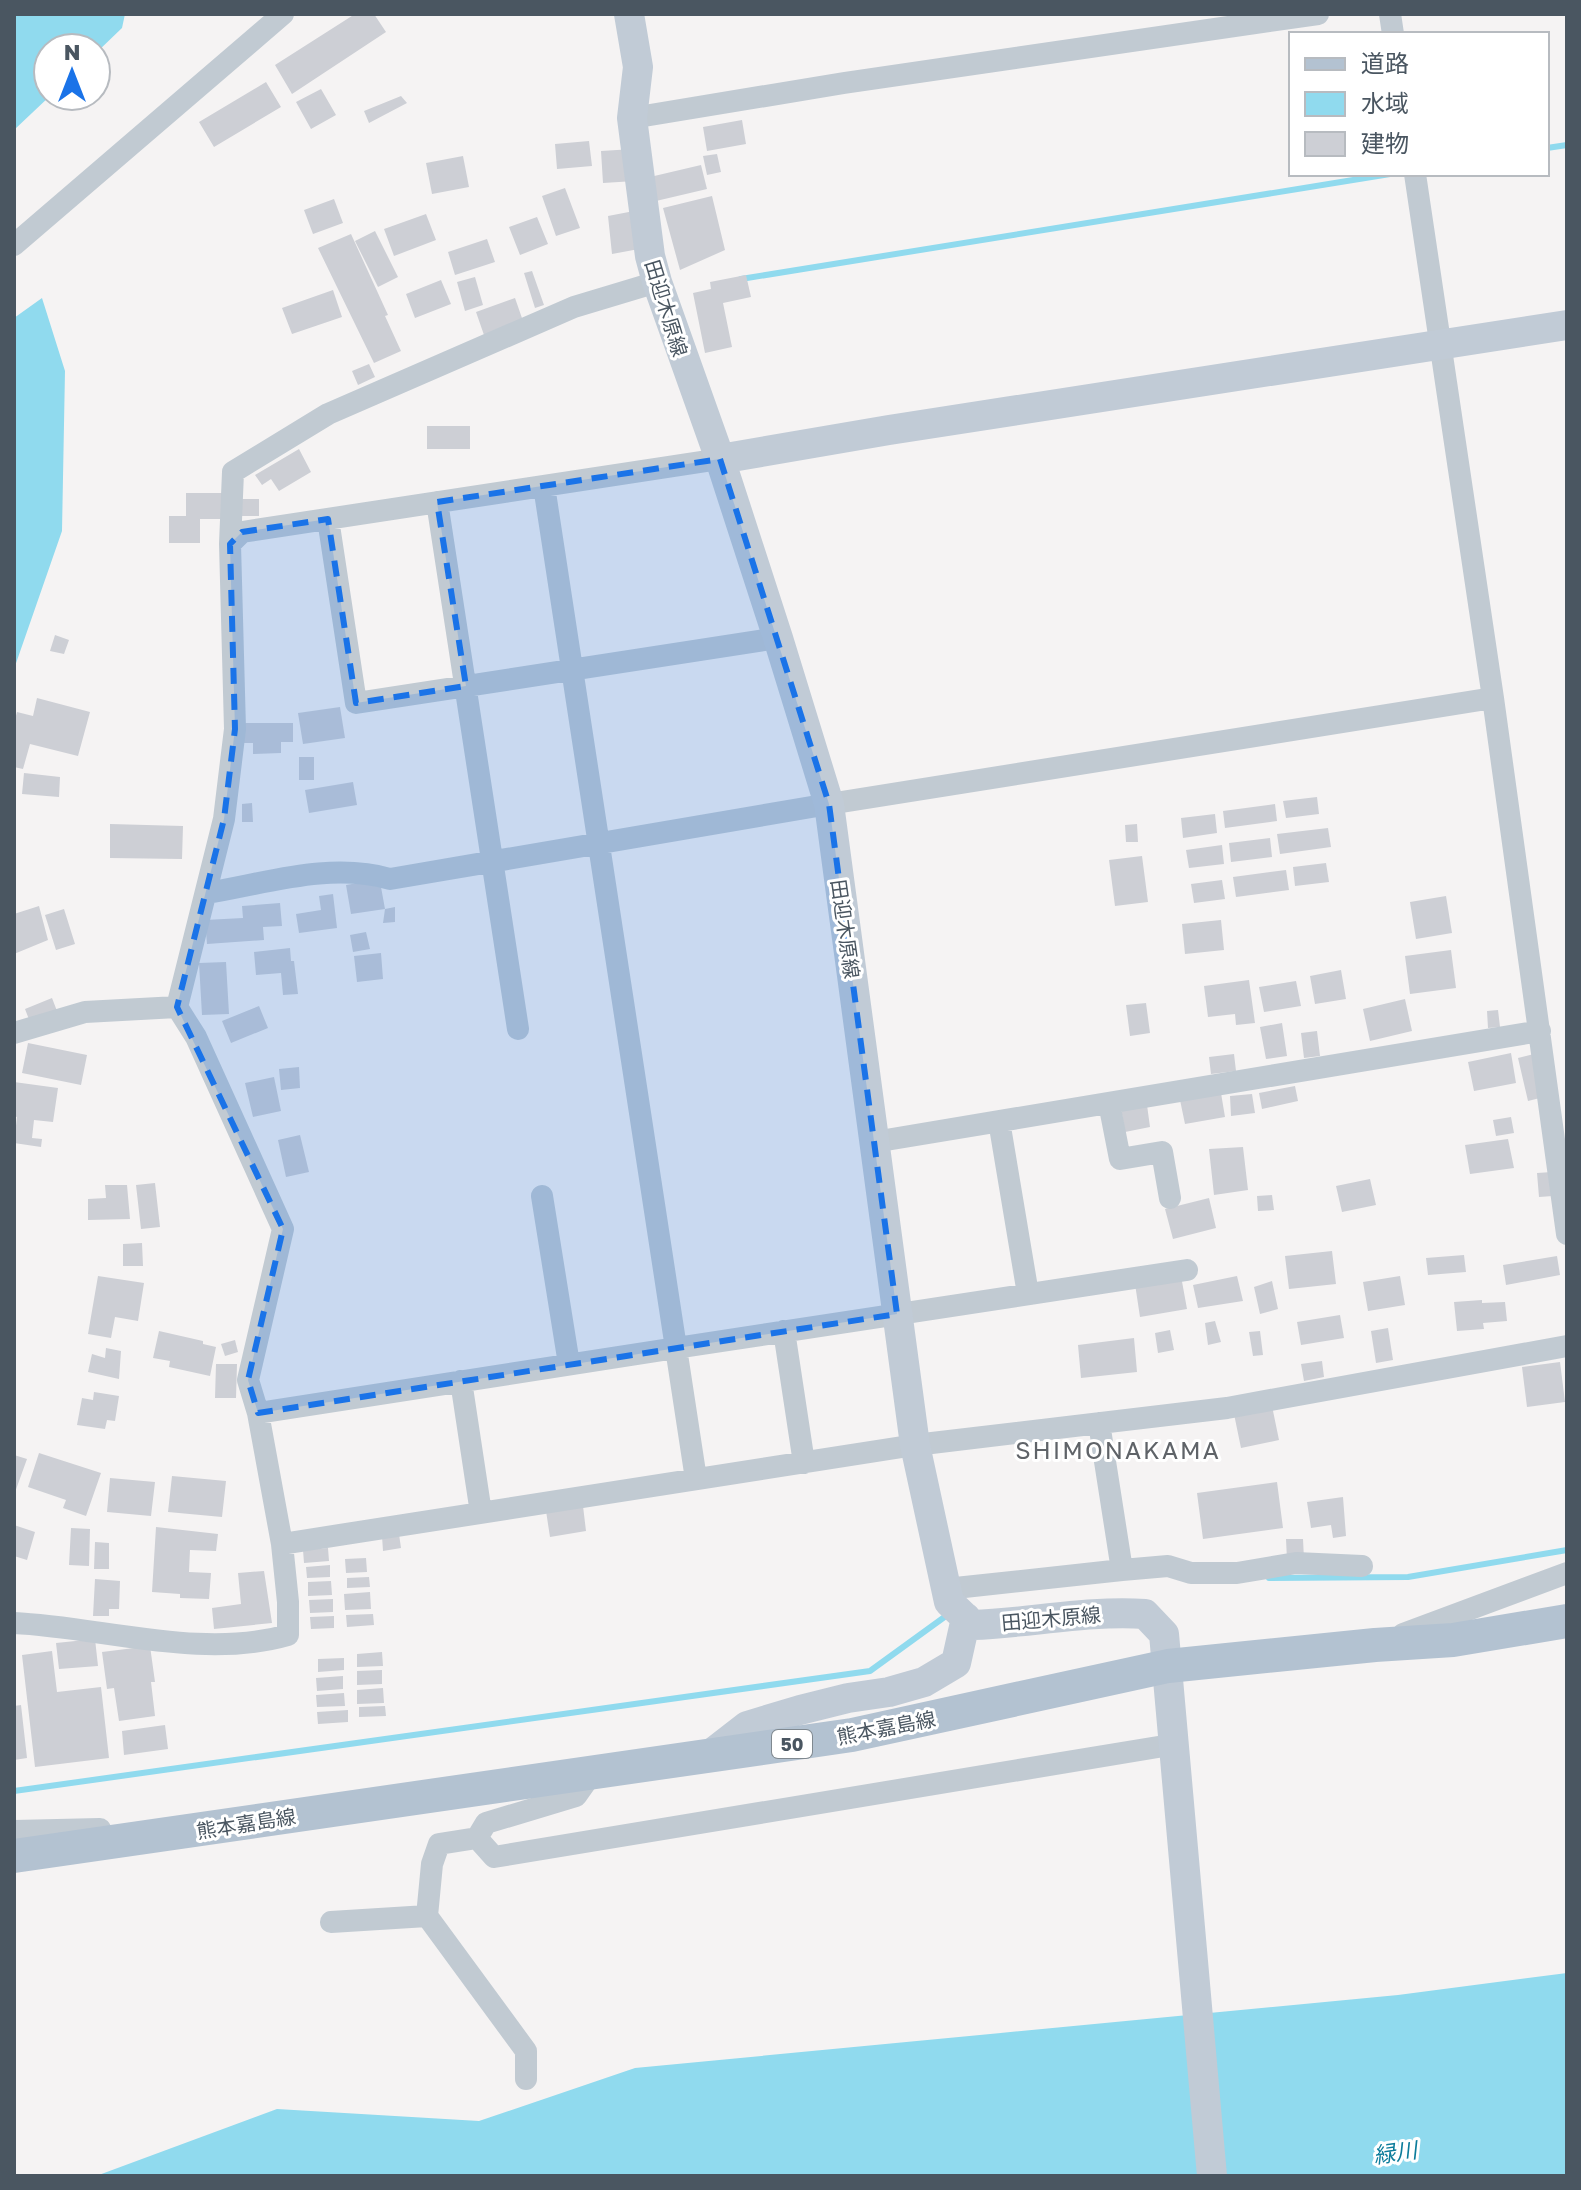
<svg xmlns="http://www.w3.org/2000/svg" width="1581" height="2190" font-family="'Golos Text','Noto Sans JP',sans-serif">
<rect width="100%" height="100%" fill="#f5f3f3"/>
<!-- water -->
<path fill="#90daee" d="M14,14H125L122,28L96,53V48H48L50,96L14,130Z
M42,298L65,371L62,531L14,669V318Z
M1567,1973V2176H96L277,2109L479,2121L635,2068L1398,1995Z"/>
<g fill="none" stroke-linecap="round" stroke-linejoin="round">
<!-- stream -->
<path stroke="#90daee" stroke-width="6" d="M1547,148L1567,145
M741,279L1390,174
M1269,1578L1408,1577L1567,1550
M14,1791L870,1671L950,1613"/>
</g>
<!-- building -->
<path fill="#cdcfd5" d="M355,14H374L386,32L292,94L275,65Z
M266,82L281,107L214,147L199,122Z
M321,89L336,115L311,129L296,102Z
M401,96L407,103L369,123L364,111Z
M742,120L746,144L707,151L703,127Z
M589,141L592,166L557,169L555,144Z
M633,149L635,181L603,183L601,151Z
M717,154L721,172L707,175L703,156Z
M463,156L469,187L432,194L426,163Z
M701,165L707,189L656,201L650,177Z
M565,188L580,228L556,236L542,196Z
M712,196L725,250L680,270L663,208Z
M334,199L343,223L313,234L304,210Z
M634,211L639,249L612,254L608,216Z
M426,214L436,240L394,256L384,229Z
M537,217L548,244L520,255L509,227Z
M375,231L398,277L378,287L355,241Z
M351,234L388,315L385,316L401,351L374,363L318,248Z
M487,239L495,262L455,275L448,252Z
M532,271L544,305L535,308L524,273Z
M746,275L751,297L723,303L732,347L705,353L693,293L711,289L710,282Z
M475,277L483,305L465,311L457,282Z
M441,280L451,304L415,318L406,294Z
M333,290L342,317L292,334L282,308Z
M515,298L523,321L484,335L476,312Z
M369,364L375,377L358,385L352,371Z
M427,426H470V449H427Z
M299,449L311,472L279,491L271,479L262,485L255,475Z
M186,493H222V519H200V543H169V516H186Z
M241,499H259V516H241Z
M55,635L69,640L64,654L50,651Z
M37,698L90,712L78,756L30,744L23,769L14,767V723L17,712L33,716Z
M340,707L345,738L303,744L298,713Z
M240,723H293V742H281V753L253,754V743H240Z
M299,757H314V780H299Z
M24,773L60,777L59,797L22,794Z
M353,782L357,805L309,813L305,790Z
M1317,797L1319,814L1286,818L1283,801Z
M252,803L253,822H242V804Z
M1275,804L1277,821L1225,828L1223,811Z
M1215,814L1217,833L1183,838L1181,818Z
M110,824L183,826L182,859L110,858Z
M1137,824L1138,842H1126L1125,825Z
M1328,828L1331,847L1280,854L1277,834Z
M1270,838L1272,857L1231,862L1229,843Z
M1222,845L1224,864L1189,868L1186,850Z
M1142,856L1148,902L1115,906L1109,860Z
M1326,863L1329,882L1295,886L1293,867Z
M1286,870L1289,890L1236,897L1233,877Z
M379,876L385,909L395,907V922L383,923L385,909L351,914L346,885L375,880Z
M1222,880L1225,899L1194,903L1191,884Z
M333,894L337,928L299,933L296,914L321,910L319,896Z
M1446,896L1452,933L1416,939L1410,902Z
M280,903L282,926L263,927L264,940L207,944L205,920L243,918L242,906Z
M39,906L48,940L14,954V914Z
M64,909L75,944L56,950L45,915Z
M1221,920L1224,950L1185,954L1182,924Z
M366,932L370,949L353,952L350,935Z
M290,948L291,961H294L298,994L283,995L281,973L256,975L254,952Z
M1451,950L1456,988L1410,994L1405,956Z
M381,953L383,979L357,982L354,956Z
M226,962L229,1014L202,1015L199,963Z
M1341,970L1346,999L1315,1004L1310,976Z
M1249,980L1255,1023L1236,1025L1235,1014L1208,1017L1204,986Z
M1296,981L1301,1006L1264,1012L1259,987Z
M52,998L57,1011L30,1022L25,1009Z
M1405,999L1412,1031L1370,1041L1363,1009Z
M1146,1003L1150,1033L1130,1036L1126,1005Z
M259,1006L268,1028L231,1043L222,1021Z
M1498,1010L1500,1027L1488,1028L1487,1011Z
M1282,1023L1287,1056L1266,1059L1260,1027Z
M1317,1031L1320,1056L1304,1058L1301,1033Z
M28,1043L87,1055L81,1085L22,1073Z
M1511,1053L1516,1083L1474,1091L1468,1062Z
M1234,1054L1236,1071L1211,1074L1209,1057Z
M1534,1054L1544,1097L1528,1101L1518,1058Z
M299,1067L300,1088L281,1090L279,1069Z
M274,1077L281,1111L253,1117L245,1083Z
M14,1082L58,1088L53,1122L34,1120L32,1138L42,1139L41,1147L14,1143L17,1117L14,1116Z
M1295,1086L1298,1101L1262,1109L1259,1093Z
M1221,1093L1225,1117L1185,1124L1180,1100Z
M1252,1094L1255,1113L1231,1116L1230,1096Z
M1147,1105L1150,1127L1125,1132L1121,1109Z
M1511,1117L1514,1133L1496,1136L1493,1120Z
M300,1135L309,1172L286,1177L278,1140Z
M1508,1139L1514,1168L1470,1174L1465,1145Z
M1243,1147L1248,1190L1214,1195L1209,1149Z
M1552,1172L1553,1196L1539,1197L1537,1173Z
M1370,1179L1376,1205L1342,1212L1336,1186Z
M155,1183L160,1227L141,1229L136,1185Z
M105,1185H127L130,1219L88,1220V1199L106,1198Z
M1272,1195L1274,1210L1258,1211L1257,1196Z
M1209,1198L1216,1228L1173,1239L1165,1209Z
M142,1243L143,1266H123V1244Z
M1332,1251L1336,1284L1289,1289L1285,1256Z
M1464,1255L1466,1272L1428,1275L1426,1258Z
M1557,1256L1560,1275L1506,1285L1503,1265Z
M98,1276L144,1283L138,1321L115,1317L111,1338L88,1334Z
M1181,1276L1187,1309L1140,1317L1135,1284Z
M1237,1276L1243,1301L1198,1308L1193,1285Z
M1400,1276L1405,1305L1368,1311L1363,1282Z
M1272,1281L1278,1309L1260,1314L1254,1287Z
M1482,1300V1303L1505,1302L1507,1321L1483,1323L1484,1329L1457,1331L1454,1302Z
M1340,1315L1344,1338L1301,1345L1297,1322Z
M1215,1321L1221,1342L1208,1345L1205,1323Z
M1388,1328L1393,1360L1376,1363L1371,1331Z
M1170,1330L1174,1350L1158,1353L1155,1333Z
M159,1331L203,1341V1344L216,1347L210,1376L169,1367L170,1361L153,1358Z
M1260,1331L1263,1355L1253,1356L1249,1332Z
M1134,1338L1137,1372L1081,1378L1078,1345Z
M235,1340L238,1352L225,1356L221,1344Z
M106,1348L121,1351L119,1379L88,1372L92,1354L105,1358Z
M1322,1361L1324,1377L1304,1381L1301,1364Z
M1560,1362L1565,1402L1527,1407L1522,1367Z
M216,1364H237L236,1398H215Z
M94,1392L119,1396L115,1421L107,1420L105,1429L77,1425L82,1398L93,1400Z
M1272,1406L1279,1440L1241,1448L1234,1414Z
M39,1453L101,1473L86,1516L63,1508L66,1500L28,1487Z
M14,1455L27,1459L14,1495Z
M172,1476L226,1481L222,1517L168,1512Z
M110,1478L155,1482L151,1516L107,1512Z
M1277,1482L1283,1528L1203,1539L1197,1493Z
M1343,1497L1346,1536L1333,1538L1331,1525L1311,1528L1307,1502Z
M583,1506L586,1531L550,1537L546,1511Z
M14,1525L35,1532L27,1560L14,1556Z
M156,1527L218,1534L216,1551L190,1550L189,1572L211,1573L209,1599L180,1598V1594L152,1592Z
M71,1528L90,1529L89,1566L69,1565Z
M399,1534L401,1548L383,1551L382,1536Z
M1286,1539H1303L1304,1559L1287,1560Z
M95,1542L109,1543V1569H94Z
M328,1548L329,1561L304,1563L303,1550Z
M366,1558L367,1572L346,1573L345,1559Z
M330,1565V1577L307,1578L306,1567Z
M264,1571L272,1623L214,1629L212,1608L241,1604L238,1573Z
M369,1577L370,1587L347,1588V1578Z
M95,1579L120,1581L119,1609H109V1616H93Z
M331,1581L332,1595L308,1596V1582Z
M370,1592L371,1609L345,1610L344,1594Z
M333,1599V1612L310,1613L309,1600Z
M373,1614L374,1625L347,1627L346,1615Z
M334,1616V1628L311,1629L310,1617Z
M95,1639L98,1666L59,1669L56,1643Z
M150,1646L155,1682H151L155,1716L119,1721L114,1688L107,1689L102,1652Z
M52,1651L57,1692L101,1687L109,1758L35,1767L22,1655Z
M382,1652L383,1666L357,1667V1654Z
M344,1658V1670L318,1672V1659Z
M382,1670V1684L357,1685V1671Z
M343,1676V1689L317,1691L316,1678Z
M383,1688L384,1703L357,1704V1690Z
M344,1693L345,1706L317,1707L316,1695Z
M21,1705L27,1758L14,1760V1706Z
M385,1706L386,1716L359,1717V1707Z
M348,1710V1722L318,1724L317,1712Z
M165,1725L168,1749L124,1755L122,1731Z"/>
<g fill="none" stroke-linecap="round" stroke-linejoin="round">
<!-- street -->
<path stroke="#c1cad2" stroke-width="22" d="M1390,14L1393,34
M632,118L844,83L1318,14
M1415,174L1493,698L1567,1234
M14,245L283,14
M437,502L518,1029
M328,519L356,703L778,638
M230,544L242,532L720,459
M207,893C267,883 331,862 390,879L829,804L1493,698
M14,1033L85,1012L177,1007
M1109,1103L1120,1159L1162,1152L1170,1198
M999,1121L1028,1294
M874,1142L1540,1031
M542,1196L569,1364
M784,1331L804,1463
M461,1381L481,1513
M258,1413L676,1348L544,486
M696,1479L676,1348L1187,1270
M282,1544L915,1445L1227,1408L1567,1346
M1122,1570L1168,1566L1191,1573H1237L1296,1563L1362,1566
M946,1589L1122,1570L1099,1423
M14,1623C101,1627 202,1660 288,1635V1602L282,1544L258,1413L248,1380L283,1229L196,1037L177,1007L224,819L235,729L230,544L233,472L328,414L574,307L657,282
M1403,1634L1567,1573
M593,1772L576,1796L486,1823L477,1838L494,1857L1158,1747
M14,1831L100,1829
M427,1916L526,2051V2079
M331,1922L427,1916L432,1864L439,1844L477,1838"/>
<!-- secondary -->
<path stroke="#c1cbd6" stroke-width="30" d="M629,14L638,67L632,118L650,256L657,282L720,459L778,638L829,804L915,1445L949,1602L973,1625C1030,1623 1088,1610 1145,1614L1164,1634L1212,2176
M720,459L889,430L1567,325
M707,1757L747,1726L800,1710L848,1698L889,1692L924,1682L956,1663L966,1618"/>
<!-- primary -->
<path stroke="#b3c2d1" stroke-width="34" d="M14,1856L852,1735L1168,1666L1375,1645L1453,1640L1567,1621"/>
</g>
<!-- marked area -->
<path fill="#1a73e8" fill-opacity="0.2" stroke="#1a73e8" stroke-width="6" stroke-dasharray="16 10" stroke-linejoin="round" d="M720,459L829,804L897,1314L258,1413L248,1380L283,1229L177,1007L224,819L235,729L230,544L242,532L328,519L356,703L466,686L437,502Z"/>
<g text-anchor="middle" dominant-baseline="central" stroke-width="6" stroke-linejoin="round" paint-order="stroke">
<!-- shield labels -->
<rect fill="#fff" stroke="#808990" stroke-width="2" x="772" y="1730" width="40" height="28" rx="6"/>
<g font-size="18" font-weight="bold" fill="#4a5661">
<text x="792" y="1744">50</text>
</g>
<!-- street labels -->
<g font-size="20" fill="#4a5661" stroke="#fff">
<text transform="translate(667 308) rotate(73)">田迎木原線</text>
<text transform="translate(846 929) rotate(82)">田迎木原線</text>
<text transform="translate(1051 1618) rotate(-5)">田迎木原線</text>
<text transform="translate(886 1727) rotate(-11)">熊本嘉島線</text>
<text transform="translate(246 1823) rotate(-9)">熊本嘉島線</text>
</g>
<!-- water labels -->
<g font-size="22" font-style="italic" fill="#0c7c9b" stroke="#fff">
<text transform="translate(1395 2152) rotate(-8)">緑川</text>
</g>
<!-- quarter labels -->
<g font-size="24" letter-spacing="2" fill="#5f6368" stroke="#fff">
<text x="1118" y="1449">SHIMONAKAMA</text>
</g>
</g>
<!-- border -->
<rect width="1581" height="2190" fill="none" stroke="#4a5661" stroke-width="32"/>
<!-- legend -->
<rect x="1289" y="32" width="260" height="144" fill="#ffffff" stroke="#b7bbc0" stroke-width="2"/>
<rect x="1305" y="58" width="40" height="12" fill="#b3c2d1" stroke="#b7bbc0" stroke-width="2"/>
<text x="1361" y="72" font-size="24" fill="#4a5661">道路</text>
<rect x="1305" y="92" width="40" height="24" fill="#90daee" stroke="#b7bbc0" stroke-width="2"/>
<text x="1361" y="112" font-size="24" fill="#4a5661">水域</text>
<rect x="1305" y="132" width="40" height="24" fill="#cdcfd5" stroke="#b7bbc0" stroke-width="2"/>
<text x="1361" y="152" font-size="24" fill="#4a5661">建物</text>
<!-- north arrow -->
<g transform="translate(72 72)"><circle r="38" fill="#ffffff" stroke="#b7bbc0" stroke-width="2"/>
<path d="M0-6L14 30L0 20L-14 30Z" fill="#1a73e8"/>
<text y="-12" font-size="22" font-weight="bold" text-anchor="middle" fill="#4a5661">N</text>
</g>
</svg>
